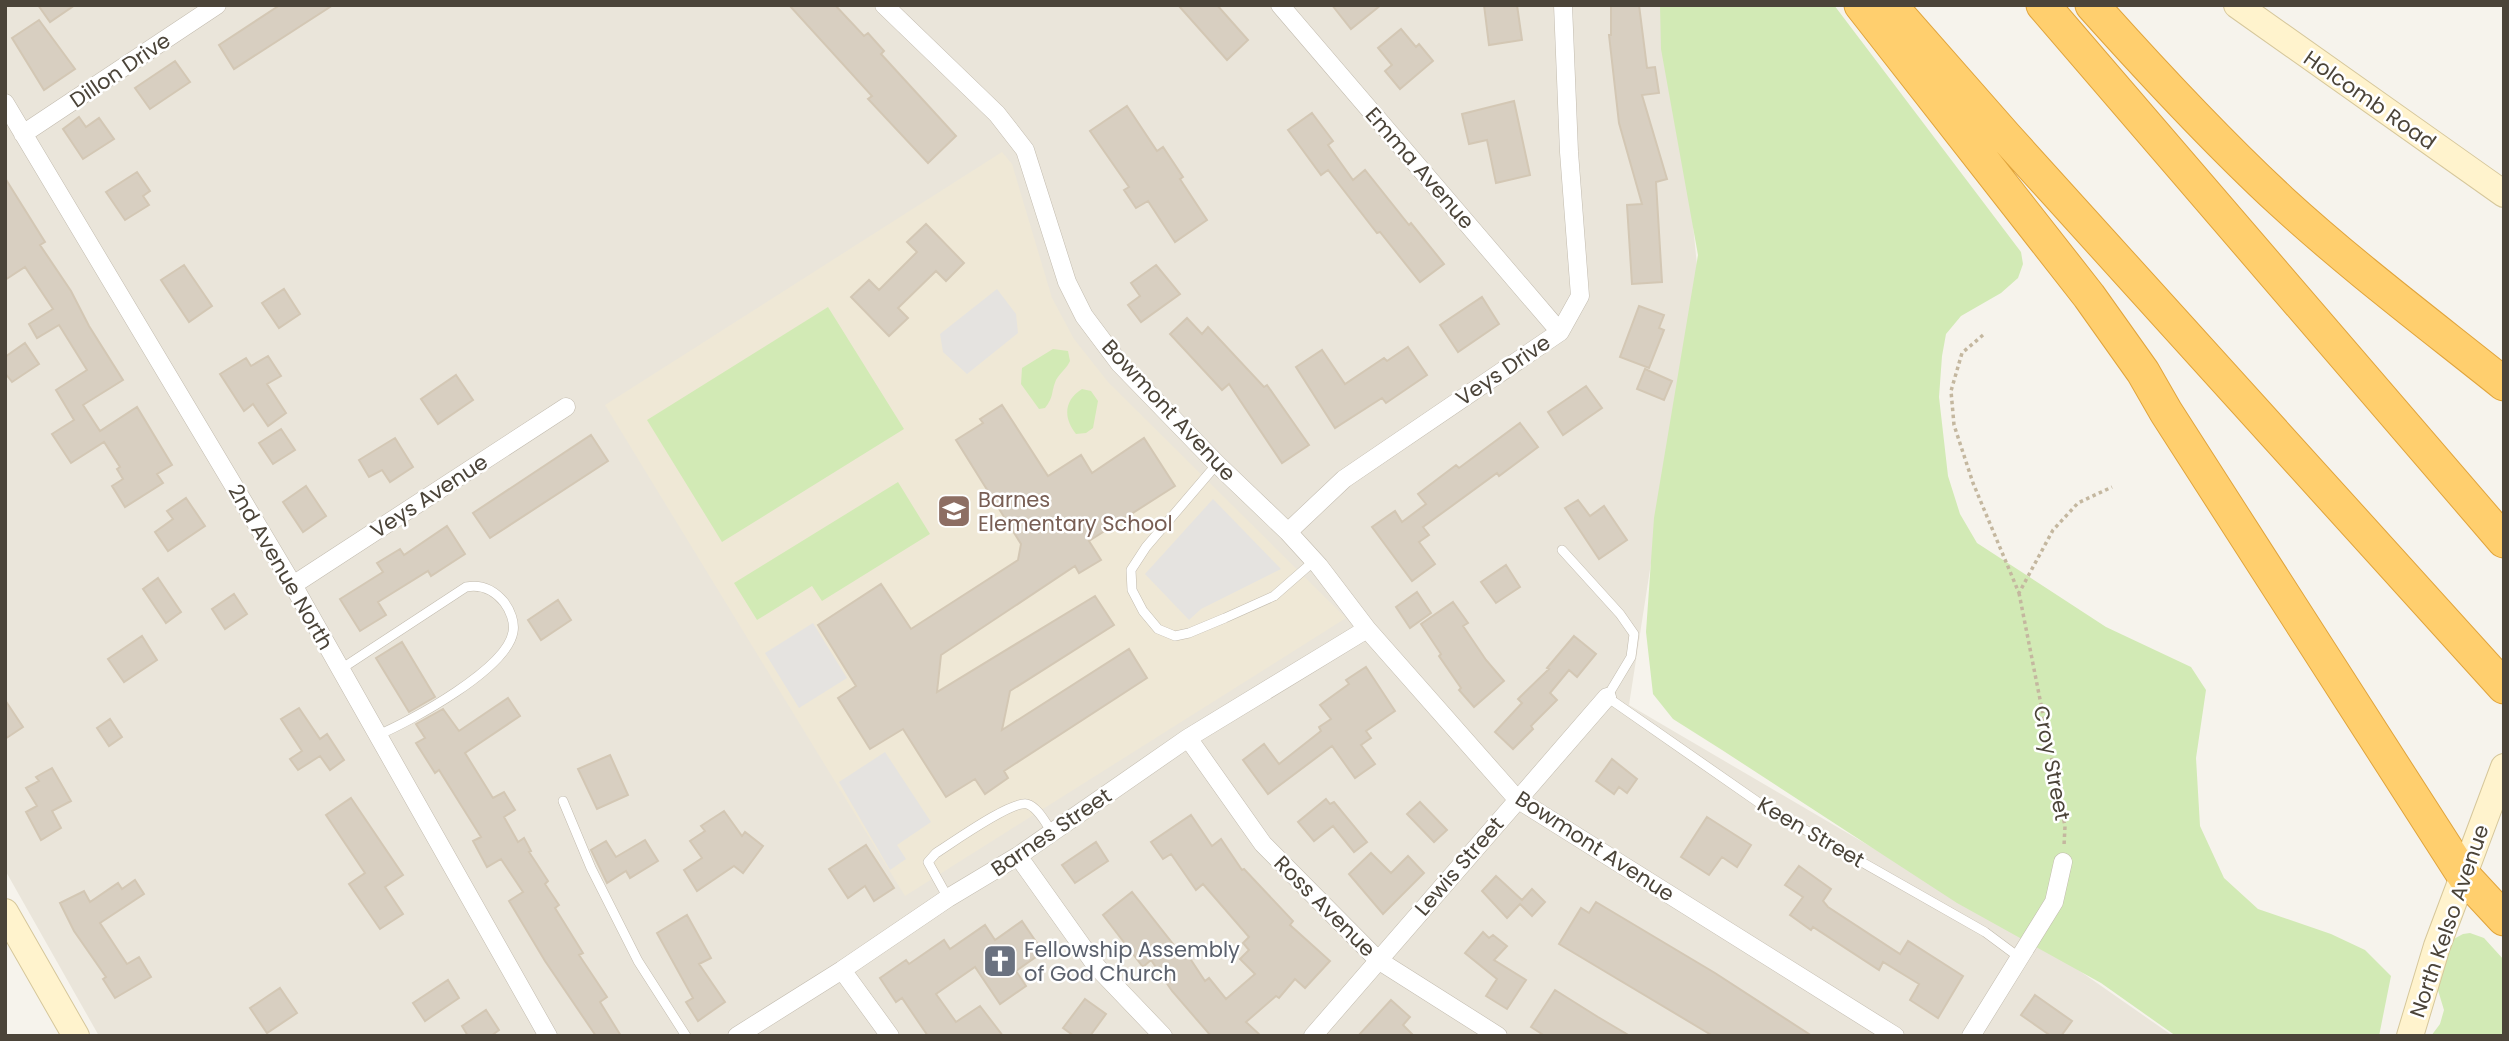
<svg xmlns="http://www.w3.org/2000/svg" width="2509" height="1041" font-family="Poppins,sans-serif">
<rect width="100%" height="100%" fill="#f6f3ec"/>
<!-- residential -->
<path fill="#eae5da" d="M5,5H1672L1697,266L1629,705L2064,960L2173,1036H99L5,870Z"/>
<!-- education -->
<path fill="#efe8d6" d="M1002,152L1012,164L1052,298L1074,339L1108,382L1346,618L905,896L605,405Z"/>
<!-- green -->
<path fill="#d2eab5" d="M1660,5H1834L2021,252L2023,264L2018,278L2001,293L1961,316L1946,334L1942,356L1939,397L1948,476L1960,514L1977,543L2106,627L2191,667L2206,690L2196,758L2200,826L2224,878L2258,909L2331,934L2365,950L2391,976L2379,1036H2176L2101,983L1957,903L1722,750L1673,719L1653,694L1646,632L1654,518L1698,255L1661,49Z
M828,307L904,429L722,542L647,420Z
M1053,349L1068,351L1070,361C1067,368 1060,373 1056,380C1051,392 1054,397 1045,408L1039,409L1021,384L1022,368Z
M1082,389L1091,391L1098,401L1093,428L1086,433L1076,434C1063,418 1064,400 1082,389Z
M898,482L930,534L822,601L812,586L757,620L734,583Z
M2470,933L2484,938L2504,960V1036H2431L2440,1024L2444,1010L2437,987L2450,941L2463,934Z"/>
<!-- parking -->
<path fill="#e5e3e0" d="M997,289L1016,314L1018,333L967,374L943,352L940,334Z
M1213,499L1281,569L1201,609L1189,620L1145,574Z
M813,623L847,678L799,708L765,653Z
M885,752L931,822L897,845L906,859L890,870L839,782Z"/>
<!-- building -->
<path fill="#d8cfc1" stroke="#d3c7b4" stroke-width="2" d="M38,5H75L50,22Z
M280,5H333L234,69L219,45Z
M789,5H835L864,36L868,33L884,51L881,54L956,136L928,163L868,99L872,96Z
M1178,5H1217L1248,40L1227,60Z
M1332,5H1381L1351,29Z
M1484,5H1517L1522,40L1489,45Z
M1611,5H1639L1647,68L1655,67L1659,93L1642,95L1667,179L1656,182L1662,282L1632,284L1627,205L1642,204L1619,123L1609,35H1611Z
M39,20L75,69L44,90L12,38Z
M1401,29L1416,47L1419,44L1433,61L1400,89L1385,71L1392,65L1378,48Z
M175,61L190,82L150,109L135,88Z
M1514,101L1530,175L1496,183L1487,140L1469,144L1462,114Z
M1127,106L1157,151L1163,147L1183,177L1180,179L1207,220L1175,242L1148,201L1136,208L1124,190L1129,187L1090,131Z
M1312,113L1333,141L1328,145L1353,180L1365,170L1409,225L1411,223L1444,264L1420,282L1380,232L1377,233L1328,170L1321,175L1288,130Z
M79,117L86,127L99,118L114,139L83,159L63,129Z
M137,172L150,191L143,196L149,205L125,220L106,192Z
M5,178L45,242L40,245L71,291L89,326L123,380L83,405L100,431L137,407L172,465L157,474L163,483L125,507L112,486L123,479L117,469L120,467L104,442L71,463L52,434L74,420L56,390L87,370L59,325L37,338L29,324L53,309L25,267L5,280Z
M926,224L964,263L946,281L936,271L898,308L908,318L889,336L851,297L869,280L879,290L917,252L907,242Z
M184,265L212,306L189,322L161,280Z
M1156,265L1180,294L1141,322L1128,305L1140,296L1131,283Z
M284,289L300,314L279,328L262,303Z
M1482,297L1499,324L1458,352L1440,325Z
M1639,306L1664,315L1659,328L1664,330L1649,368L1620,357Z
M1187,318L1202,334L1208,327L1264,387L1267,385L1309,445L1282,463L1229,384L1222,390L1170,334Z
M25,343L39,364L12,382L5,373V357Z
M1408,347L1427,375L1386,403L1382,398L1335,428L1296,367L1322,350L1345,384L1384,358L1387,361Z
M268,356L281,376L267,384L286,413L268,426L253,404L244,411L220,374L246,358L251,366Z
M1645,369L1672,381L1664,400L1637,389Z
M456,375L473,400L438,424L421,399Z
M1586,386L1602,408L1563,435L1548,412Z
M1002,405L1048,476L1081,455L1092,473L1144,438L1175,486L1089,541L1101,560L1079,573L1075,566L941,655L937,692L1095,596L1114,625L1010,691L1002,730L1129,649L1147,678L1004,771L1008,778L985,794L975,779L946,797L903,729L870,749L838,698L856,686L818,625L881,584L911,629L1018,560L1021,544L956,440L983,423L980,419Z
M1520,423L1538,447L1499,476L1497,473L1423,527L1429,535L1419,542L1435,564L1412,581L1372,527L1395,511L1402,522L1426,504L1418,494L1456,465L1459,468Z
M281,429L295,450L273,464L259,443Z
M591,435L608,461L490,538L473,513Z
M395,438L413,467L390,482L382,470L369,477L359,460Z
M306,486L326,516L303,532L283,502Z
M186,498L205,526L168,551L155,532L173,519L167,511Z
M1578,500L1590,516L1604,506L1627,540L1599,559L1565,508Z
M447,526L465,554L431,576L428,571L378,602L386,615L360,631L340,599L383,572L377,563L400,549L404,555Z
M1506,565L1520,587L1496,603L1481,582Z
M158,578L181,612L166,623L143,589Z
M1417,592L1431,613L1410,628L1396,607Z
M234,594L247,614L225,629L212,609Z
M558,600L571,620L541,640L528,620Z
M1453,602L1468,623L1463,626L1486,660L1504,681L1474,707L1459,690L1461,688L1439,656L1441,654L1421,624Z
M142,636L157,660L124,682L108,659Z
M1574,636L1596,654L1577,677L1569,670L1550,693L1557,700L1531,726L1533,729L1513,749L1495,732L1522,703L1518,699L1549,669L1547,668Z
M402,642L435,697L409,712L376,658Z
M1366,667L1395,711L1366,731L1371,738L1361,745L1375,764L1355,778L1332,746L1268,794L1243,760L1264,744L1279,764L1321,731L1319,727L1331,719L1320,705L1349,684L1346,680Z
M508,698L520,716L465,753L493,798L504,792L515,810L504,817L518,842L524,838L531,851L529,852L548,881L545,884L559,905L555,908L583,953L579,955L607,997L600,1002L621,1036H596L545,961L509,901L523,892L501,859L487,867L473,841L481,837L439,770L435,773L416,743L425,738L416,724L443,709L459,731Z
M5,700L23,727L5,739Z
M299,708L320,739L327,734L344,760L330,770L320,756L298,770L290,759L302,751L281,719Z
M110,719L122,737L109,746L97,728Z
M610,755L628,795L597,809L578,769Z
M1612,759L1637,779L1627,793L1619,787L1614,794L1596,781Z
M52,768L71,801L52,811L61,828L41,840L26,812L37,806L26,788L39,781L36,777Z
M351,798L403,875L385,887L403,914L380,929L349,884L365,873L326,815Z
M1326,799L1330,804L1334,802L1367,842L1354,852L1333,826L1314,841L1298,822Z
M1420,802L1447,830L1434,842L1407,814Z
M724,811L742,836L745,832L763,846L743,873L734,866L697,891L684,870L702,858L690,841L705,831L701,826Z
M1191,815L1212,846L1221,839L1242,870L1244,869L1293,921L1290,925L1330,961L1305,988L1295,979L1279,998L1276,996L1246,1022L1261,1036H1211L1172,991L1151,960L1143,967L1103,915L1132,892L1181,954L1185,951L1205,981L1209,978L1226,999L1255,974L1240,959L1249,950L1243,943L1249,937L1203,884L1196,890L1171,854L1163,859L1151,842Z
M1707,817L1751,845L1737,867L1722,857L1709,875L1681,857Z
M645,840L658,861L630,878L626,871L607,883L591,850L606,841L616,857Z
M1096,842L1108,861L1075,883L1062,865Z
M866,845L894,888L874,901L865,886L848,898L829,869Z
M1371,853L1391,873L1408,856L1424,873L1383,914L1349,874Z
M1799,866L1831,889L1823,901L1828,907L1900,954L1908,941L1963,976L1938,1018L1910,1000L1919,984L1883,962L1879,970L1813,927L1811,930L1790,915L1803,897L1785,885Z
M1496,876L1522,900L1532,889L1545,902L1532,916L1520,904L1507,918L1482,891Z
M135,880L144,894L100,923L127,964L139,957L151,977L115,998L103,979L106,977L74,931L60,903L84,891L90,902L118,883L122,889Z
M1596,902L1715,973L1812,1036H1713L1559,944L1581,908L1589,913Z
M687,915L711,958L699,964L725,1002L698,1021L686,1002L693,998L657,933Z
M1022,921L1043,952L1016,971L1026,986L1000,1004L975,967L936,994L956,1022L980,1006L1003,1036H928L902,998L896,1002L880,978L906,960L909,964L944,940L950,949L985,925L995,940Z
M1483,932L1489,938L1493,935L1507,946L1494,960L1526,980L1507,1009L1486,996L1497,979L1465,953Z
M448,980L459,998L425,1021L413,1003Z
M280,988L297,1013L267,1033L250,1008Z
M1555,990L1598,1017L1630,1036H1545L1531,1027Z
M2035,995L2072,1021L2061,1036H2051L2021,1015Z
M1085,999L1106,1014L1090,1036H1074L1063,1028Z
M1391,1000L1410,1017L1403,1025L1414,1036H1358Z
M486,1010L499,1030L491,1036H468L462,1026Z"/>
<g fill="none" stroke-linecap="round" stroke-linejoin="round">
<!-- lane casing -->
<g stroke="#c2bbae" stroke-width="10">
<path id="lane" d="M1217,464L1146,547L1131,570L1132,590L1143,611L1158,629L1175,636L1189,633L1225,618L1274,596L1314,561
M1562,550L1620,614L1634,634L1631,657L1607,697L1765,807L1985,932L2020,958
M341,669L466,587C481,584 494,590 504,602C510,610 515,622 513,632C507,669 411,721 378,735
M563,801L591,868L638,961L686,1036
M948,898L928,862L936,853C952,843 1012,800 1027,804C1038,807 1046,824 1052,832"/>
</g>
<!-- street casing -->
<g stroke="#c2bbae" stroke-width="19">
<path id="street" d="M884,5L997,114L1025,150L1067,282L1084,316L1120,364L1217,464L1288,532
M1280,5L1560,332
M1563,5L1569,152L1580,296L1560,332L1344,479L1288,532L1319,566L1367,629L1517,799L1895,1036
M5,103L293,585L548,1036
M23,134L217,5
M293,585L566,407
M1188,738L1263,844L1378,960L1498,1036
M1018,856L1097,967L1163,1036
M842,970L890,1036
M737,1036L842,970L948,898L1018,856L1188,738L1367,629
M1313,1036L1607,697
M1971,1036L2054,902L2063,862"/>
</g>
<!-- secondary casing -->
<g stroke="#d6c79b" stroke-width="28">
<path id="secondary" d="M2237,5L2504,194
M5,912L76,1036
M2410,1036L2437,946L2504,767"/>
</g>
<!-- highway casing -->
<g stroke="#e0a43c" stroke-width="35">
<path id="highway" d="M1861,5L2089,296L2143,372L2166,412L2464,876L2504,919
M1890,5L2006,137L2504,687
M2043,5L2504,541
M2092,5C2152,72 2215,140 2281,201C2352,266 2429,324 2504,384"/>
</g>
<!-- path -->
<path stroke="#c4b79f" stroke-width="3.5" stroke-dasharray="3.5 3.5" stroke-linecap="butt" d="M1983,335L1962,353L1951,391L1954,425L1973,483L2019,593L2053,530L2078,503L2112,487
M2019,593L2065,826L2064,846"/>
<!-- lane -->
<use href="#lane" stroke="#fff" stroke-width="9"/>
<!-- street -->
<use href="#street" stroke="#fff" stroke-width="18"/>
<!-- secondary -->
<use href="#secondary" stroke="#fff3cd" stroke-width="26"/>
<!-- highway -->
<use href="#highway" stroke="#ffcf6e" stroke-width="33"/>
</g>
<!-- icons -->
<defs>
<g id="school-square" transform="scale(1.75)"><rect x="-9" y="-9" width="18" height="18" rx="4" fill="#8d6e63" stroke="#fff"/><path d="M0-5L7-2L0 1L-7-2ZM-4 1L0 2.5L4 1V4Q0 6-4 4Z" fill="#fff"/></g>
<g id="church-square" transform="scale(1.75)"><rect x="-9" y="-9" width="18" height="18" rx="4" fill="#6b7280" stroke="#fff"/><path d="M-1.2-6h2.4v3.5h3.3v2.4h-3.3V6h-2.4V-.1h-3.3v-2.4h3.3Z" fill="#fff"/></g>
</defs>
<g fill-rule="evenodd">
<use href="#school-square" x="954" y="511"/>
<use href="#church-square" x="1000" y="961"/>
</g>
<g text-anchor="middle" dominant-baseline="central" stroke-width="5" stroke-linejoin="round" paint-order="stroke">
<!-- street labels -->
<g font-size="21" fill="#4b4439" stroke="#fff">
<text transform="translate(120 70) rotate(-34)">Dillon Drive</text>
<text transform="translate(2370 100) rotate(35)">Holcomb Road</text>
<text transform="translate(1420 168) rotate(49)">Emma Avenue</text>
<text transform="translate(1503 370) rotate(-34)">Veys Drive</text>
<text transform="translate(1169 410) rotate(47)">Bowmont Avenue</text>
<text transform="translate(429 496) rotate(-33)">Veys Avenue</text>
<text transform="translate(281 567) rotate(60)">2nd Avenue North</text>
<text transform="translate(2052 763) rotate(79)">Croy Street</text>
<text transform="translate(1051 832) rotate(-34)">Barnes Street</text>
<text transform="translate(1811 832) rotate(30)">Keen Street</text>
<text transform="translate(1595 846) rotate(33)">Bowmont Avenue</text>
<text transform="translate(1459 866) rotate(-49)">Lewis Street</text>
<text transform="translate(1325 906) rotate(45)">Ross Avenue</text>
<text transform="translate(2449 921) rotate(-71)">North Kelso Avenue</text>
</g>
<!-- education labels -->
<g font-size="21" fill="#785e54" stroke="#fff" text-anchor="start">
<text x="978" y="499">Barnes<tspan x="978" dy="24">Elementary School</tspan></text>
</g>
<!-- worship labels -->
<g font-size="21" fill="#5b616d" stroke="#fff" text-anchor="start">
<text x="1024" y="949">Fellowship Assembly<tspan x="1024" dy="24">of God Church</tspan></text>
</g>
</g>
<!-- border -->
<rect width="2509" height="1041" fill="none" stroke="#4b4439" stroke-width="14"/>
</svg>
